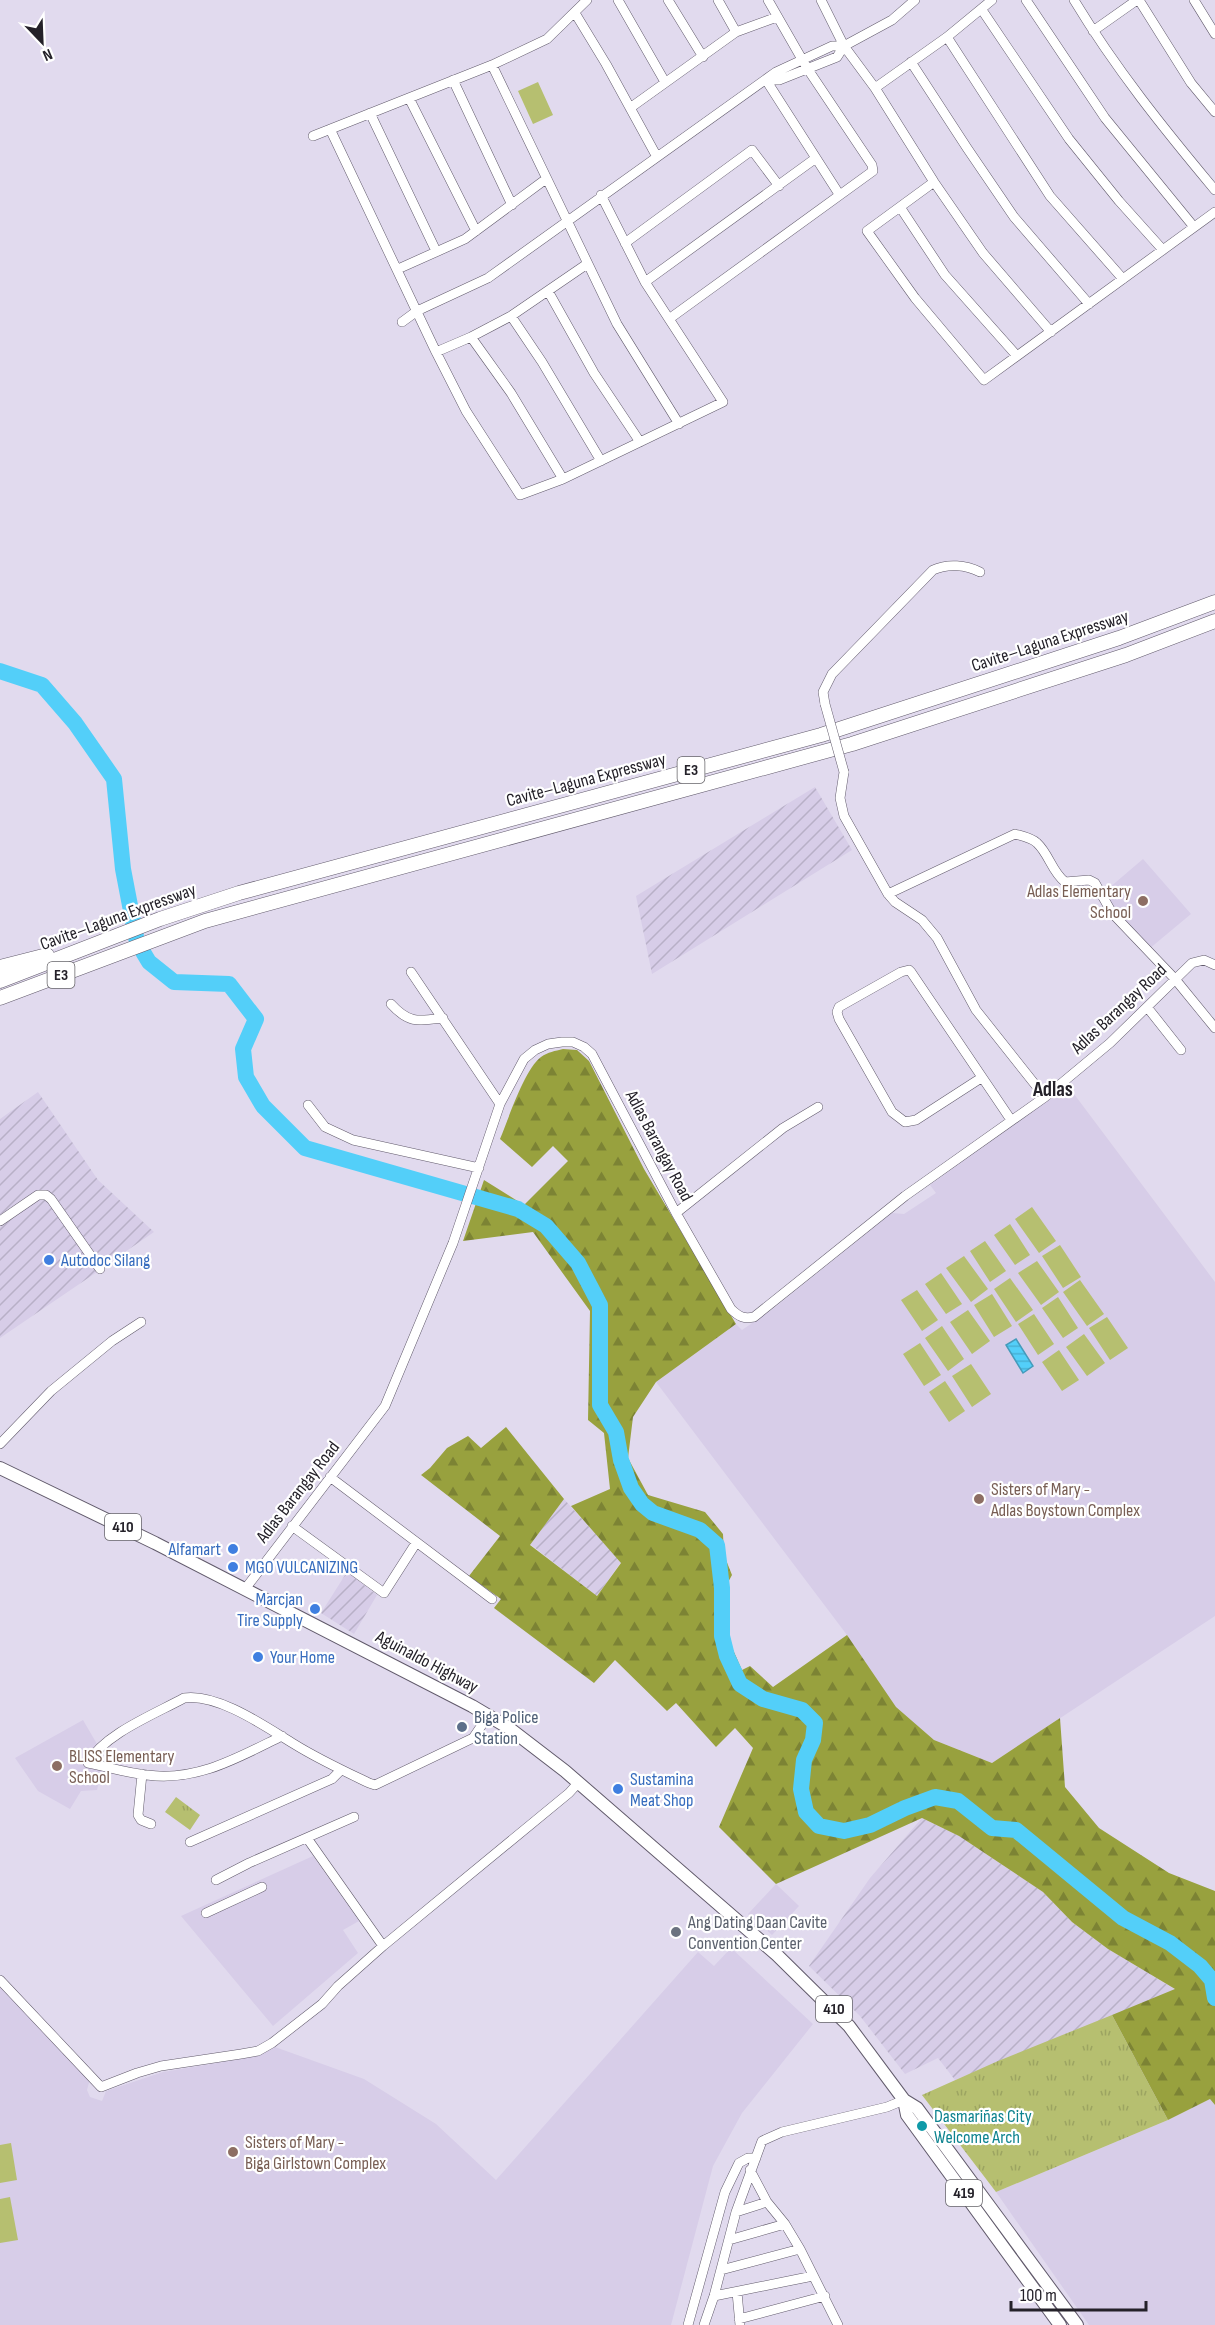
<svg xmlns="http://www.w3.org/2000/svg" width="1215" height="2325" font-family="'Sofia Sans Condensed',sans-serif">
<defs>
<pattern id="industrial-furrows" width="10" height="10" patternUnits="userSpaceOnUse" patternTransform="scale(1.5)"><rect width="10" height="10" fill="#d7cde8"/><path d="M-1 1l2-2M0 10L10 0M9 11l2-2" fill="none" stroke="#b8b0c7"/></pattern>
<pattern id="grass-tufts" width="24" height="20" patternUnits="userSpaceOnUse" patternTransform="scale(1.5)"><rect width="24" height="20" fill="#b6bf70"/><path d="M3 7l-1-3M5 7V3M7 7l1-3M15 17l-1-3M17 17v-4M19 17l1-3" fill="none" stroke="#9ca461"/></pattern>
<pattern id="forest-firs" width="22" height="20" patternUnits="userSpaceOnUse" patternTransform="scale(1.5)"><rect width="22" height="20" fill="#98a13e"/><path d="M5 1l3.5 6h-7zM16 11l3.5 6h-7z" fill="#7c8334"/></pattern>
<pattern id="water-rules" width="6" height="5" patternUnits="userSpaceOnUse" patternTransform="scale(1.5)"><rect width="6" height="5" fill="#53cff9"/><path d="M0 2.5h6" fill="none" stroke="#48b1d5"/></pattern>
</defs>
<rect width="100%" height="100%" fill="#e1daee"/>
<!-- built -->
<path fill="#d7cde8" d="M1143,859L1191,914L1149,949L1118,916L1102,894Z
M1068,1090L1074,1094L1215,1282V1616L992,1763L934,1740L895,1707L847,1635L656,1382L736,1324L742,1330L773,1309L892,1213L904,1214L936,1193L930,1185L1062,1091Z
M83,1720L97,1744L86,1763L102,1769L97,1790L81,1791L70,1809L38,1791L15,1758Z
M313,1856L359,1921L343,1930L358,1953L273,2026L181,1916Z
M776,1884L799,1906L772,1935L748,1914Z
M731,1948L813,2024L742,2113L713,2166L671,2325H0V1986L90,2079L87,2090L90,2097L102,2101L106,2091L163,2072L241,2059L259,2055L275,2047L364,2079L436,2124L496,2180L698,1952L714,1966Z
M1210,2099L1215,2105V2325H1089L996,2192L1168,2120Z"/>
<!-- industrial -->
<path fill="url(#industrial-furrows)" d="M815,787L852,850L652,974L636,896Z
M38,1092L98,1180L154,1232L103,1267L53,1194L45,1191H35L0,1215V1119Z
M40,1199L47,1200L97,1272L0,1338V1227Z
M564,1499L621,1562L597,1596L530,1544Z
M347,1572L377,1595L354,1634L321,1613Z
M922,1818L959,1836L1043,1892L1072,1922L1108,1949L1176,1990L955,2080L938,2058L905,2074L860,2016L809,1966L870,1878Z"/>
<!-- grass -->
<path fill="url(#grass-tufts)" d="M176,1797L200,1815L190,1830L165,1812Z
M1112,2015L1168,2120L996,2192L922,2095L998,2061Z"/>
<!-- forest -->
<path fill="url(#forest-firs)" d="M563,1049L577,1050L589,1061L644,1169L736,1324L656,1382L633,1417L628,1458L648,1495L705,1512L723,1534L724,1555L732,1575L726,1586L729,1599L730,1643L742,1670L750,1666L773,1687L847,1635L896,1707L934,1740L992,1763L1060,1718L1065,1787L1099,1828L1169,1873L1215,1891V2105L1210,2099L1168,2120L1112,2015L1175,1989L1108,1949L1072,1922L1043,1892L959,1836L922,1818L776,1884L719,1827L753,1748L735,1728L716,1747L676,1703L667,1711L615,1660L594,1683L494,1608L501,1599L469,1576L500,1536L421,1475L430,1468L447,1448L468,1436L481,1448L506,1427L564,1499L530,1545L597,1596L621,1563L571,1506L610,1489L604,1433L588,1420L590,1311L533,1232L463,1241L484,1180L524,1205L568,1161L553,1146L532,1167L500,1139C509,1118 524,1070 541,1057C548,1052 555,1051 563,1049Z"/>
<!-- pitch -->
<path fill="#b6bf70" d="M538,82L553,115L533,124L518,91Z
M1032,1207L1056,1241L1039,1253L1015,1219Z
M1010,1224L1030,1255L1015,1265L994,1235Z
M985,1241L1006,1271L990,1282L970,1251Z
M1060,1245L1081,1277L1063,1288L1042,1256Z
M964,1256L988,1289L971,1302L946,1268Z
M1037,1261L1059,1292L1041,1305L1018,1273Z
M941,1273L962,1304L946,1314L925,1284Z
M1010,1278L1033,1310L1016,1322L994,1289Z
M1080,1280L1104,1314L1087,1326L1063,1292Z
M917,1290L938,1320L922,1331L901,1300Z
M992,1294L1012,1326L994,1337L974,1305Z
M1058,1297L1078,1328L1063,1338L1042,1308Z
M968,1310L990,1341L972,1354L950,1322Z
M1034,1314L1054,1344L1038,1355L1018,1324Z
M1107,1317L1128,1348L1110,1360L1089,1328Z
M942,1326L964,1359L948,1371L925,1338Z
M1084,1334L1105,1363L1087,1376L1066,1347Z
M920,1343L941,1375L924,1386L903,1354Z
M1059,1350L1079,1380L1062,1391L1042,1362Z
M971,1364L991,1394L972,1407L952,1376Z
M945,1381L965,1411L949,1422L929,1392Z
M11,2143L17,2180L0,2183V2145Z
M10,2197L18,2240L0,2243V2199Z"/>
<!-- water -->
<path fill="url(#water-rules)" stroke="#459bbb" stroke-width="1.5" d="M1016,1339L1033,1366L1023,1373L1006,1345Z"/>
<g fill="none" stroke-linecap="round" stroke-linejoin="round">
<!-- river -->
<path stroke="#53cff9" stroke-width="16" d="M0,671L42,685L75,723L114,779L123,869L137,942L149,962L174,982L229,984L256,1019L243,1049L246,1077L263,1106L305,1148L518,1209L546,1226L578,1263L600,1305V1405L616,1432L621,1460L631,1488L642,1504L653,1513L700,1530L717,1545L722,1588V1636L727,1656L740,1684L763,1699L802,1710L815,1723L813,1740L804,1760L801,1789L806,1812L819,1826L844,1831L870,1825L905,1808L935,1797L958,1801L992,1828L1016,1830L1123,1918L1170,1943L1200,1966L1212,1980L1215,1998"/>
<!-- minor casing -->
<g stroke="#615a6b" stroke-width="10">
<path id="minor" d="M618,0L665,82
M668,0L703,57
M718,0L736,32
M821,0L844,46L875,88L934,182L983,253L1051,332
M1026,0L1105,118L1194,227
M1074,0C1115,68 1164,129 1215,190
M1139,0L1191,83L1215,112
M1194,0L1215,34
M982,10L1069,139L1119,201L1163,250
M575,13L606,64L657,157
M1093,31L1137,0
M947,37L1050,196L1123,279
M911,62L967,148L1014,217L1089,304
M492,65L617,324L679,424
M453,80L512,205
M766,80H779L837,57L844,46L892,20L915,0
M766,80L839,194
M875,88L947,37L992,0
M409,98L476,231
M630,108L736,32L777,17
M370,113L436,251
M330,129L436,352L466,411L520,495L563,479L723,402L645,282L601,195
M313,136L492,65L547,39L587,0
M934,182L867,231L915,298L984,380L1215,212
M900,207L945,275L1017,356
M625,243L752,150L779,186
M398,269L465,239L546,179
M645,282L816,158
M548,291L594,373L640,442
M511,316L542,362L601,461
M669,319L873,171L872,165L807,68L768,0
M402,322L417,311L488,278L776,72L832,46H844
M471,337L511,393L563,479
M436,352L471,337L511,316L587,264
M825,704L823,692L832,674L933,570C948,563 966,565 980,572
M844,772L840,798L844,816L888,894L895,902L922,920L937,938L976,1010L1045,1097
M888,894L1015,834C1022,836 1032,838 1037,843C1049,854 1052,872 1065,882L1089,880L1095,883L1112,913L1175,979L1215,1028
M411,972L500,1104
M391,1004C409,1024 419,1021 443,1018
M1147,1007L1181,1050
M981,1078L916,1120L905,1122L892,1112L839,1019L837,1012L839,1007L901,972L909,970L911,972L1011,1120
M308,1105L325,1127L353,1140L479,1168
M676,1213L783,1128L818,1107
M0,1221L38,1195H46L51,1199L100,1269
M0,1444L51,1391L112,1341L141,1322
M330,1477L492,1599
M292,1526L384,1593L416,1543
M245,1589L385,1406L453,1243L500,1104L524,1059L535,1050L548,1044L562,1042H573L584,1047L592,1054L676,1213L731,1309C739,1317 744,1319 754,1317L905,1196L1045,1097L1110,1043L1192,963L1204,960L1215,965
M282,1736C239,1757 197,1782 147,1775C127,1773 108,1767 88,1763C104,1734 155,1714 184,1698C218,1693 266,1727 294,1744C318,1759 344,1771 369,1783L375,1785L473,1738L488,1716
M142,1774L138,1815L141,1820L151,1824
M307,1838L383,1946
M190,1842L332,1779L341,1770
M216,1880L249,1863L354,1817
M206,1913L262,1887
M0,1980L101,2087L137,2073L161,2066L241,2054L258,2051L272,2043L322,2004L338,1986L383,1946L569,1793L579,1782
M750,2170L767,2202L785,2224L800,2249L838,2325
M736,2212L767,2202
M729,2240L785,2224
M721,2270L800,2249
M737,2292L740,2325
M714,2296L813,2276
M739,2319L825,2296
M688,2325L725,2192L739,2163L748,2158H756
M704,2325L714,2296L736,2212L762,2141L782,2132L887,2107L904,2100"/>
</g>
<!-- major casing -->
<g stroke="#615a6b" stroke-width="14">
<path id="major" d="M0,1468L155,1543L472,1706L509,1728L565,1771L777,1955L849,2026L904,2100L917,2108L1077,2325
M904,2100L907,2115L1060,2325"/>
</g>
<!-- highway casing -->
<g stroke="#615a6b" stroke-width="15">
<path id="highway" d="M0,967L47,955
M0,981L160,919L239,893L821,735L1119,638L1215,602
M0,998L205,921L852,744L1126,655L1215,621"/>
</g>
<!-- minor -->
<use href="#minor" stroke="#fff" stroke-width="9"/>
<!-- major -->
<use href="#major" stroke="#fff" stroke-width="12"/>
<!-- highway -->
<use href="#highway" stroke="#fff" stroke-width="14"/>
<!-- minor-bridge casing -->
<g stroke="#615a6b" stroke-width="10" stroke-linecap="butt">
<path id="minor-bridge" d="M825,704L844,772"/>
</g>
<!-- minor-bridge -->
<use href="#minor-bridge" stroke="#fff" stroke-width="9"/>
</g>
<!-- markers -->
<g fill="#8d6e63" stroke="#fff" stroke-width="2">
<circle cx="1143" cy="901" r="6"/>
<circle cx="979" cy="1499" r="6"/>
<circle cx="57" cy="1766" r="6"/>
<circle cx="233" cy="2152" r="6"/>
</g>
<g fill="#3f7fe0" stroke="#fff" stroke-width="2">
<circle cx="49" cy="1260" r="6"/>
<circle cx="233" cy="1549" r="6"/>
<circle cx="233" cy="1567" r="6"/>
<circle cx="315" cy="1609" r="6"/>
<circle cx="258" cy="1657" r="6"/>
<circle cx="618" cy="1789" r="6"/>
</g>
<circle fill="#5c6f8a" stroke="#fff" stroke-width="2" cx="462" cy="1727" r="6"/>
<circle fill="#6b7280" stroke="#fff" stroke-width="2" cx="676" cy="1932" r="6"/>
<circle fill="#0f9aa8" stroke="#fff" stroke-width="2" cx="922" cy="2126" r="6"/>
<g text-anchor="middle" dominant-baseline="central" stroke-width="4.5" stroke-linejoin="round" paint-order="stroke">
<!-- shield labels -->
<g fill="#fff" stroke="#666469" stroke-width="1.5">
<rect x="677.5" y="757" width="27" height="26" rx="4.5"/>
<rect x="47.5" y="962" width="27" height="26" rx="4.5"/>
<rect x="105" y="1514" width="36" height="26" rx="4.5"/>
<rect x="816" y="1996" width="36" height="26" rx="4.5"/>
<rect x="946" y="2180" width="36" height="26" rx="4.5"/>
</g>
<g font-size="16" font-weight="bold" fill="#242129">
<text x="691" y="770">E3</text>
<text x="61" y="975">E3</text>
<text x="123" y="1527">410</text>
<text x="834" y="2009">410</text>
<text x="964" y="2193">419</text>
</g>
<!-- street labels -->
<g font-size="18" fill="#242129" stroke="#fff">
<text transform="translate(1050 641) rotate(-18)">Cavite–Laguna Expressway</text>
<text transform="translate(586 780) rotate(-15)">Cavite–Laguna Expressway</text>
<text transform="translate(118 917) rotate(-20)">Cavite–Laguna Expressway</text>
<text transform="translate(1119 1009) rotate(-43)">Adlas Barangay Road</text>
<text transform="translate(659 1146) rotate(62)">Adlas Barangay Road</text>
<text transform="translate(298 1492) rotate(-52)">Adlas Barangay Road</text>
<text transform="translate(427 1662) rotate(28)">Aguinaldo Highway</text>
</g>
<!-- education labels -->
<g font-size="18" fill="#785e54" stroke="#fff" text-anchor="start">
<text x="1131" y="891" text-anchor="end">Adlas Elementary<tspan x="1131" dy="21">School</tspan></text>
<text x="991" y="1489">Sisters of Mary -<tspan x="991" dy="21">Adlas Boystown Complex</tspan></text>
<text x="69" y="1756">BLISS Elementary<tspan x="69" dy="21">School</tspan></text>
<text x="245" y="2142">Sisters of Mary -<tspan x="245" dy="21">Biga Girlstown Complex</tspan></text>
</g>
<!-- shop labels -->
<g font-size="18" fill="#366cbe" stroke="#fff" text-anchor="start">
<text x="61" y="1260">Autodoc Silang</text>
<text x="221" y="1549" text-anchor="end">Alfamart</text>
<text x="245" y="1567">MGO VULCANIZING</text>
<text x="303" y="1599" text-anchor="end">Marcjan<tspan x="303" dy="21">Tire Supply</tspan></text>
<text x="270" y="1657">Your Home</text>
<text x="630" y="1779">Sustamina<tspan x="630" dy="21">Meat Shop</tspan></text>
</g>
<!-- service labels -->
<g font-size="18" fill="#4e5e75" stroke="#fff" text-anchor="start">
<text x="474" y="1717">Biga Police<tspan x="474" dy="21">Station</tspan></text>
</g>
<!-- worship labels -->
<g font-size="18" fill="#5b616d" stroke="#fff" text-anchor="start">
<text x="688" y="1922">Ang Dating Daan Cavite<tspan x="688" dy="21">Convention Center</tspan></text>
</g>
<!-- culture labels -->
<g font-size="18" fill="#0d838f" stroke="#fff" text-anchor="start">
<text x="934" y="2116">Dasmariñas City<tspan x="934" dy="21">Welcome Arch</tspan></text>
</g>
<!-- quarter labels -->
<g font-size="21" font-weight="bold" fill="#242129" stroke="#fff">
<text x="1053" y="1089">Adlas</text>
</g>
</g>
<!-- north arrow -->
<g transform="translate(42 42) rotate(157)" stroke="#ffffff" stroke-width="4.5" paint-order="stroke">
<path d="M0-4.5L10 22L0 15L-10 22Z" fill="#242129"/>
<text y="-9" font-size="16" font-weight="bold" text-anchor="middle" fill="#242129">N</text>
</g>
<!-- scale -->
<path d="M1011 2301v9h135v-9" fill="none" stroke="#242129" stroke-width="3"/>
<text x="1020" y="2301" font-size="18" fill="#242129" stroke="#ffffff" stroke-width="4.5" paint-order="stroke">100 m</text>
</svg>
